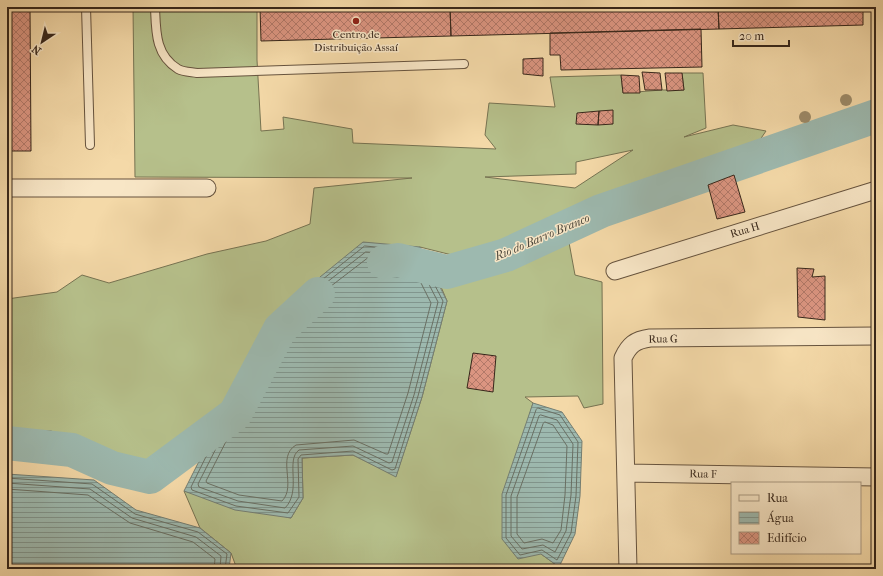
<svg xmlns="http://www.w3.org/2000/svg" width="883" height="576" font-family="'IM FELL French Canon',serif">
<defs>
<pattern id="water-rules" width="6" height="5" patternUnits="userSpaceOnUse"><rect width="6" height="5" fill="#9db9af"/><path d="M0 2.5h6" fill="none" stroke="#81968e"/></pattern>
<pattern id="building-cross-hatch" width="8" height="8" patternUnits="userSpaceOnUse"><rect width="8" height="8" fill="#db9581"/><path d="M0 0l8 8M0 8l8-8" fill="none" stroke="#b27969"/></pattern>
</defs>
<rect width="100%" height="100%" fill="#f4d9a8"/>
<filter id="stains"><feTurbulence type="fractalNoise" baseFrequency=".005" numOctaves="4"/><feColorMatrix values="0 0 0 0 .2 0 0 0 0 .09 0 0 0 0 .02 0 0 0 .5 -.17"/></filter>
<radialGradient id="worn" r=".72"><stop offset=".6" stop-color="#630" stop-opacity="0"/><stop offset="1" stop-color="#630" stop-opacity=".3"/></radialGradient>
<!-- grass -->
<path fill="#b6c08b" stroke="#767352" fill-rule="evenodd" d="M133,7H257V60L261,131L284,129L283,117L352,129L353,143L496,149L485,135L489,103L555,107L550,77L621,75L623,93L662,90H684L682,73H703L706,128L684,137L733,125L766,131L753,150L456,256L420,247L320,277L220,420L162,468L51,431L7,430V299L57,292L82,275L109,283L207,254L266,241L310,224L314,188L412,178L135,177ZM633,150L575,188L485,177L576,174V162Z
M568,237L575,275L602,282L603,404L584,408L578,396L525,397L533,403L525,430L541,554L559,567L593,569H237L231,553L200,528L184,491L291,518L303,498L302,458L353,455L396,476L422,397L447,301L433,268L447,272Z"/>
<!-- water -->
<path fill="url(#water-rules)" stroke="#747e73" d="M363,242L420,247L447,301L422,397L396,477L353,455L302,458L303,498L291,518L235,510L184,491L233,394L320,277Z
M533,403L562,412L582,441L580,496L575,534L559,567L541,554L518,559L502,539V494Z
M7,474L94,480L136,510L200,528L231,553L229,569H7Z"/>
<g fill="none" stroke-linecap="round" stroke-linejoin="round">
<!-- shore -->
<path stroke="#6a7064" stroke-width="1" d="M365,246L417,251L443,301L418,396L395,469L392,470L353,451L301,455L298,459L299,497L288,513L236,506L192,490L191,487L236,396L322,280Z
M366,252L414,255L438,302L414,395L392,462L389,463L353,446L299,450C285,460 302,491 285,508L238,501L199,487L198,484L241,399L326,283Z
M368,258L410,261L431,303L408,393L388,454H386L354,440L296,445C276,457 297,486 282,501L239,495L207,483L206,481L246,402L330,287Z
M538,408L560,415L578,442L576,496L571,533L557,560L542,550L520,555L506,538V495L536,410Z
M541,415L557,420L573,444L571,495L566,531L555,552L543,545L522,549L511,536V496L539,416Z
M545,422L553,425L567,446L565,495L561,530L553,543L542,539L524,543L517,534V497L543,424Z
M7,478L92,484L135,514L198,532L227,554L225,569
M7,483L90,489L132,518L196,537L221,556L220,569
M7,489L88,495L130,523L193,542L215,559L214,569"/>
<!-- river -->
<path stroke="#9db9af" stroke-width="34" d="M384,262L398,260L447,272L506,255L601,211L876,116
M7,443L72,450L112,468L150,477L235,414L280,329L318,294"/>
</g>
<!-- building -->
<path fill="url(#building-cross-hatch)" stroke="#36261a" d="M7,7H30L31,151H7Z
M260,7H450L451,36L261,41Z
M450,7H718L719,29L451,36Z
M718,7H863V25L719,29Z
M701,29L702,67L561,70L560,55H550V33Z
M543,58V76L523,74V59Z
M642,72L660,73L662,90H645Z
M665,73H682L684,90L667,91Z
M621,75L639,76L640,93H623Z
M613,110V124L598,125L599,111Z
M599,111L598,125L576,124L577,113Z
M734,175L745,212L717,219L708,185Z
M797,268L814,269L812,277L825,276V320L798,317Z
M473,353L496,356L493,392L467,388Z
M875,485L876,569H874Z"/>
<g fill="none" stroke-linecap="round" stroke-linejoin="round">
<!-- service casing -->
<g stroke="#66533e" stroke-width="10">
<path id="service" d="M86,7L90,145
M155,7C156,31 155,55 178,69C183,72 192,72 197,73L464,64"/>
</g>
<!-- minor casing -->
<g stroke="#66533e" stroke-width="19">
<path id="minor" d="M7,188H207
M615,271L876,190
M626,473L876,477
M628,569L623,358C629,345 635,340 650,338L876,336"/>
</g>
<!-- service -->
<use href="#service" stroke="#f8e6c6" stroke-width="8"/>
<!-- minor -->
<use href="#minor" stroke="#f8e6c6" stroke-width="17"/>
</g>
<!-- trees -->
<g fill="#9d8b69">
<circle cx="846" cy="100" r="6"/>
<circle cx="805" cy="117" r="6"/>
</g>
<!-- markers -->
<circle fill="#8f2418" stroke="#f8e6c6" stroke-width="1.5" cx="356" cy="21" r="4"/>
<g text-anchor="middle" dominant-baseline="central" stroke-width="3" stroke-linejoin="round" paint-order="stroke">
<!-- poi labels -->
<g font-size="11" fill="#36261a" stroke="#f8e6c6">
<text x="356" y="34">Centro de<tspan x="356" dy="13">Distribuição Assaí</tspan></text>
</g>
<!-- street labels -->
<g font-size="11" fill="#36261a" stroke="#f8e6c6">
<text transform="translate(745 230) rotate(-17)">Rua H</text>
<text transform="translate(663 339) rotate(-1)">Rua G</text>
<text transform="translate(703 474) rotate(1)">Rua F</text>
</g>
<!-- water labels -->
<g font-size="12" font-style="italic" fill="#504b3f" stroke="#f8e6c6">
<text transform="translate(542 237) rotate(-23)">Rio do Barro Branco</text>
</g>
</g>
<!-- margin -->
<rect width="883" height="576" fill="none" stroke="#f4d9a8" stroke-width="24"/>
<rect x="8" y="8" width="867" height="560" fill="none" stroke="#36261a" stroke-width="2"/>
<rect x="12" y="12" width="859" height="552" fill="none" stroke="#36261a"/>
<!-- legend -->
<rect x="731" y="482" width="130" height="72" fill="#f8e6c6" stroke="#aa9981"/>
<rect x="739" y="495" width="20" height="6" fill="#f8e6c6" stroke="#aa9981"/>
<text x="767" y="502" font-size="12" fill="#36261a">Rua</text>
<rect x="739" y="512" width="20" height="12" fill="url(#water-rules)" stroke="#aa9981"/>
<text x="767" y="522" font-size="12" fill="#36261a">Água</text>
<rect x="739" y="532" width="20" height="12" fill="url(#building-cross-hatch)" stroke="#aa9981"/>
<text x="767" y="542" font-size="12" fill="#36261a">Edifício</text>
<!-- north arrow -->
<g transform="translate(42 42) rotate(215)" stroke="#f8e6c6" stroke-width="3" paint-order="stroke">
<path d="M0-3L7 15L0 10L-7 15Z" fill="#36261a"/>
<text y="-6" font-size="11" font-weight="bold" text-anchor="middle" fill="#36261a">N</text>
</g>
<!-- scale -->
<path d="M733 40v6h56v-6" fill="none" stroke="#36261a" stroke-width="2"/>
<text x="739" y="40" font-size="12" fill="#36261a" stroke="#f8e6c6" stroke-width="3" paint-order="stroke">20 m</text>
<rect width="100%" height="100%" filter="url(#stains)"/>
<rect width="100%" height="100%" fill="url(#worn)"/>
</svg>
